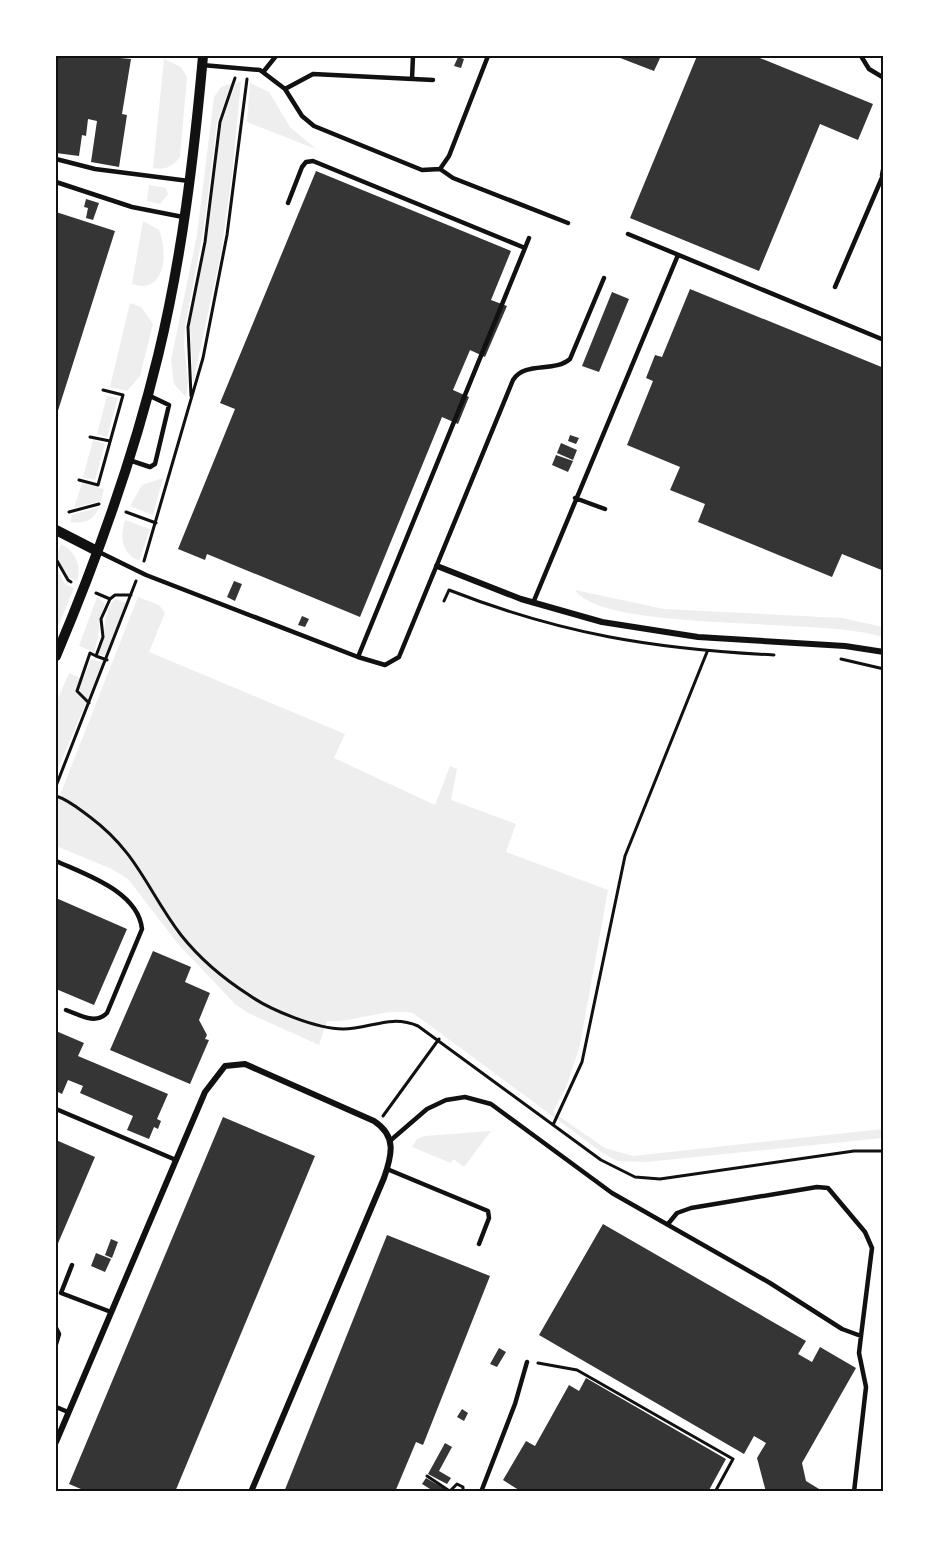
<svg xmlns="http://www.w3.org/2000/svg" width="939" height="1547" font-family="'Golos Text',sans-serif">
<rect width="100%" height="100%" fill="#fff"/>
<!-- green -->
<path fill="#eee" d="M164,59L181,67L187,77L180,157C172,167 166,170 153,168Z
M241,82L232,175L221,253L193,383L190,324L208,231L222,120L236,83Z
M232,83L217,122L204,227L185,327L184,344L188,383L186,397L174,384L171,360L197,235L214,97L221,87Z
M250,83L269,92L290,127L316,149L247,122Z
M149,185L166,188L168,194L160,204L147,201Z
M143,221L159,230C168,252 166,295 132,284Z
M130,303L141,307L153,324L140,376L127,391L110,387Z
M107,396L118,398L107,437L97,434Z
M93,440L105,444L95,480L83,477Z
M163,478L153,515L130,506L142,485Z
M82,483L104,489L101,501L74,508Z
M99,507C94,521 84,524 70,522L72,515Z
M125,520L150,529L139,561C121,553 120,537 125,520Z
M61,544C75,551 82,565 77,581L69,578L56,556Z
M56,567L65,584L74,588L56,632Z
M575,590L664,609L842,618L883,627V637C826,617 603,633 575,590Z
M97,597L105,604C98,621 100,635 94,652L79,646Z
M138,597L159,605L165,613L149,652L345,734L334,758L435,805L450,766L457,769L451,800L516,824L506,852L608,890L580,1045L567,1085L553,1112L605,1148L633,1156L883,1129V1138L646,1162L617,1161L604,1154L413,1013C384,1007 356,1023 327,1021L319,1045L248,1013L235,1004L179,945L128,879L112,869L56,846V805Z
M115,599L126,603L105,656L99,654C107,635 101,615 115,599Z
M91,659L103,663L56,773V703L69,673L83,679Z
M491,1131L464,1167L453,1159L451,1163L412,1147L417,1139L425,1136Z"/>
<!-- building -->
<path fill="#353535" d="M56,56H98L131,59L122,114L127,115L119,167L91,162L97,121L88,119L86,136L82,135L79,156L56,153Z
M391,56H408V58L391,57Z
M615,56H661L654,71Z
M697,56H755L873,104L858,140L820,124L759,271L630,218Z
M458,57L464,59L461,68L454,66Z
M316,171L511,251L491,300L507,306L485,357L470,350L453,390L469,397L458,424L442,417L360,617L207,554L205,560L178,549L235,409L220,403Z
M86,199L99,203L93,220L86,218L88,208L84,207Z
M56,212L115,231L56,417Z
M690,289L884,368V571L842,554L832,577L698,522L705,504L670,490L680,467L627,445L653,381L646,378L655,355L662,357Z
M612,292L629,299L599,372L582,366Z
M570,435L579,438L576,444L568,441Z
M561,443L577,450L573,460L557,453Z
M556,455L573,461L568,472L552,465Z
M234,581L242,584L235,601L227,597Z
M302,616L309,619L305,627L298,625Z
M56,898L127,929L94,1005L56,989Z
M153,951L191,967L185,982L210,993L199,1020L207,1035L205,1039L209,1040L190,1084L110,1050Z
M56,1031L84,1043L78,1056L168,1094L157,1119L161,1121L158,1129L154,1127L149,1139L127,1130L133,1116L80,1093L83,1086L68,1080L62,1094L56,1091Z
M223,1117L315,1156L175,1492H88L69,1484Z
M56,1140L95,1157L56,1248Z
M603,1224L806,1341L798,1354L812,1362L820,1347L856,1368L802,1463L806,1481L824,1492H766L757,1458L766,1443L754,1436L744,1454L539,1335Z
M387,1235L490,1276L423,1445L416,1442L395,1492H284Z
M111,1239L118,1242L112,1258L105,1255Z
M96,1253L111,1259L105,1272L91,1266Z
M499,1348L506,1352L497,1367L490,1364Z
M586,1378L726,1459L708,1492H522L503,1480L526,1441L535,1446L569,1385L579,1391Z
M462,1409L468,1413L464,1421L457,1417Z
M445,1443L452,1447L439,1471L451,1478L447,1484L428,1474Z
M426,1478L445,1489L444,1492H435L422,1484Z"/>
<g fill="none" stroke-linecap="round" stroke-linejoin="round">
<!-- path -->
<path stroke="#111" stroke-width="3" d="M191,396L188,327L205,242L220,122L235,78
M90,437L110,441
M79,480L98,485L123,395L103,390
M69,512L99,504
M126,512L156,523
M56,559L68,580L71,582
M144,561L203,358L227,235L247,79
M96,593L110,599L115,595H131
M444,601L449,590C561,634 654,649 774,655
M841,659L884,669
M107,660L96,656L103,637L101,619L110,599
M89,703L77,691L90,653L96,656
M56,786L136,581
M56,796C69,800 79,809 90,817C138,853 147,890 181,935C200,959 224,979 249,995C270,1010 317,1029 343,1029C370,1029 390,1014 418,1026L601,1160L635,1177L660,1179L854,1151H884
M383,1116L439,1039
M553,1125L582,1062L625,856L707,652
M538,1363L577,1370L733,1459L715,1492
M427,1476L451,1492
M451,1490L457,1484L463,1487V1492"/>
<!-- service -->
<path stroke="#111" stroke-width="4.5" d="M861,56L869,69L884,78
M202,65L260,70L285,89L313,74L433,80
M264,71L276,56
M412,79L413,56
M285,89L302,116L314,126L422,170L440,169L453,178L568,223
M56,159L95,169L189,181
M440,169L449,156L488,56
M882,175L884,165
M56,182L132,207L183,217
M628,234L884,340
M525,248L529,238
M835,287L884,173
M129,460L150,467L155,464L169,405L148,395
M575,498L605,509
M99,552L146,575L358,657L525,248L313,161L306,162L302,167L288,203
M533,603L678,255
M358,657L385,665L399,657L513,380C525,361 554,373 570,359L604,278
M56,861C84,874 138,891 142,929L107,1013C95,1025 80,1015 66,1010
M56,1109L176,1160
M391,1140L427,1109L446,1100L465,1097L491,1104L612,1193L770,1283L842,1329L861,1336L872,1248L865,1232L828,1188L817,1187L691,1208L677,1213L668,1224
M387,1169L488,1211L489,1218L479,1244
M72,1265L61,1293L111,1312
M56,1328L59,1334L56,1344
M56,1407L68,1412
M481,1492L515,1404L527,1362
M854,1492L866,1387L859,1353L861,1336"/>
<!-- minor -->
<path stroke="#111" stroke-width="6" d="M437,566L521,599L602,622L698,637L845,646L884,652
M56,1442L205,1092L225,1066L245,1064L374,1121C397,1136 392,1155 384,1178L251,1492"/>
<!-- tertiary -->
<path stroke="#111" stroke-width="10" d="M56,530L97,551
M56,656C97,559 133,459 158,356C182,257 194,156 203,56"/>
</g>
<!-- border -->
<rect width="939" height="1547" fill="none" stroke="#ffffff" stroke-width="114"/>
<rect x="57" y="57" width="825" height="1433" fill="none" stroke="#111" stroke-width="2"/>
</svg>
